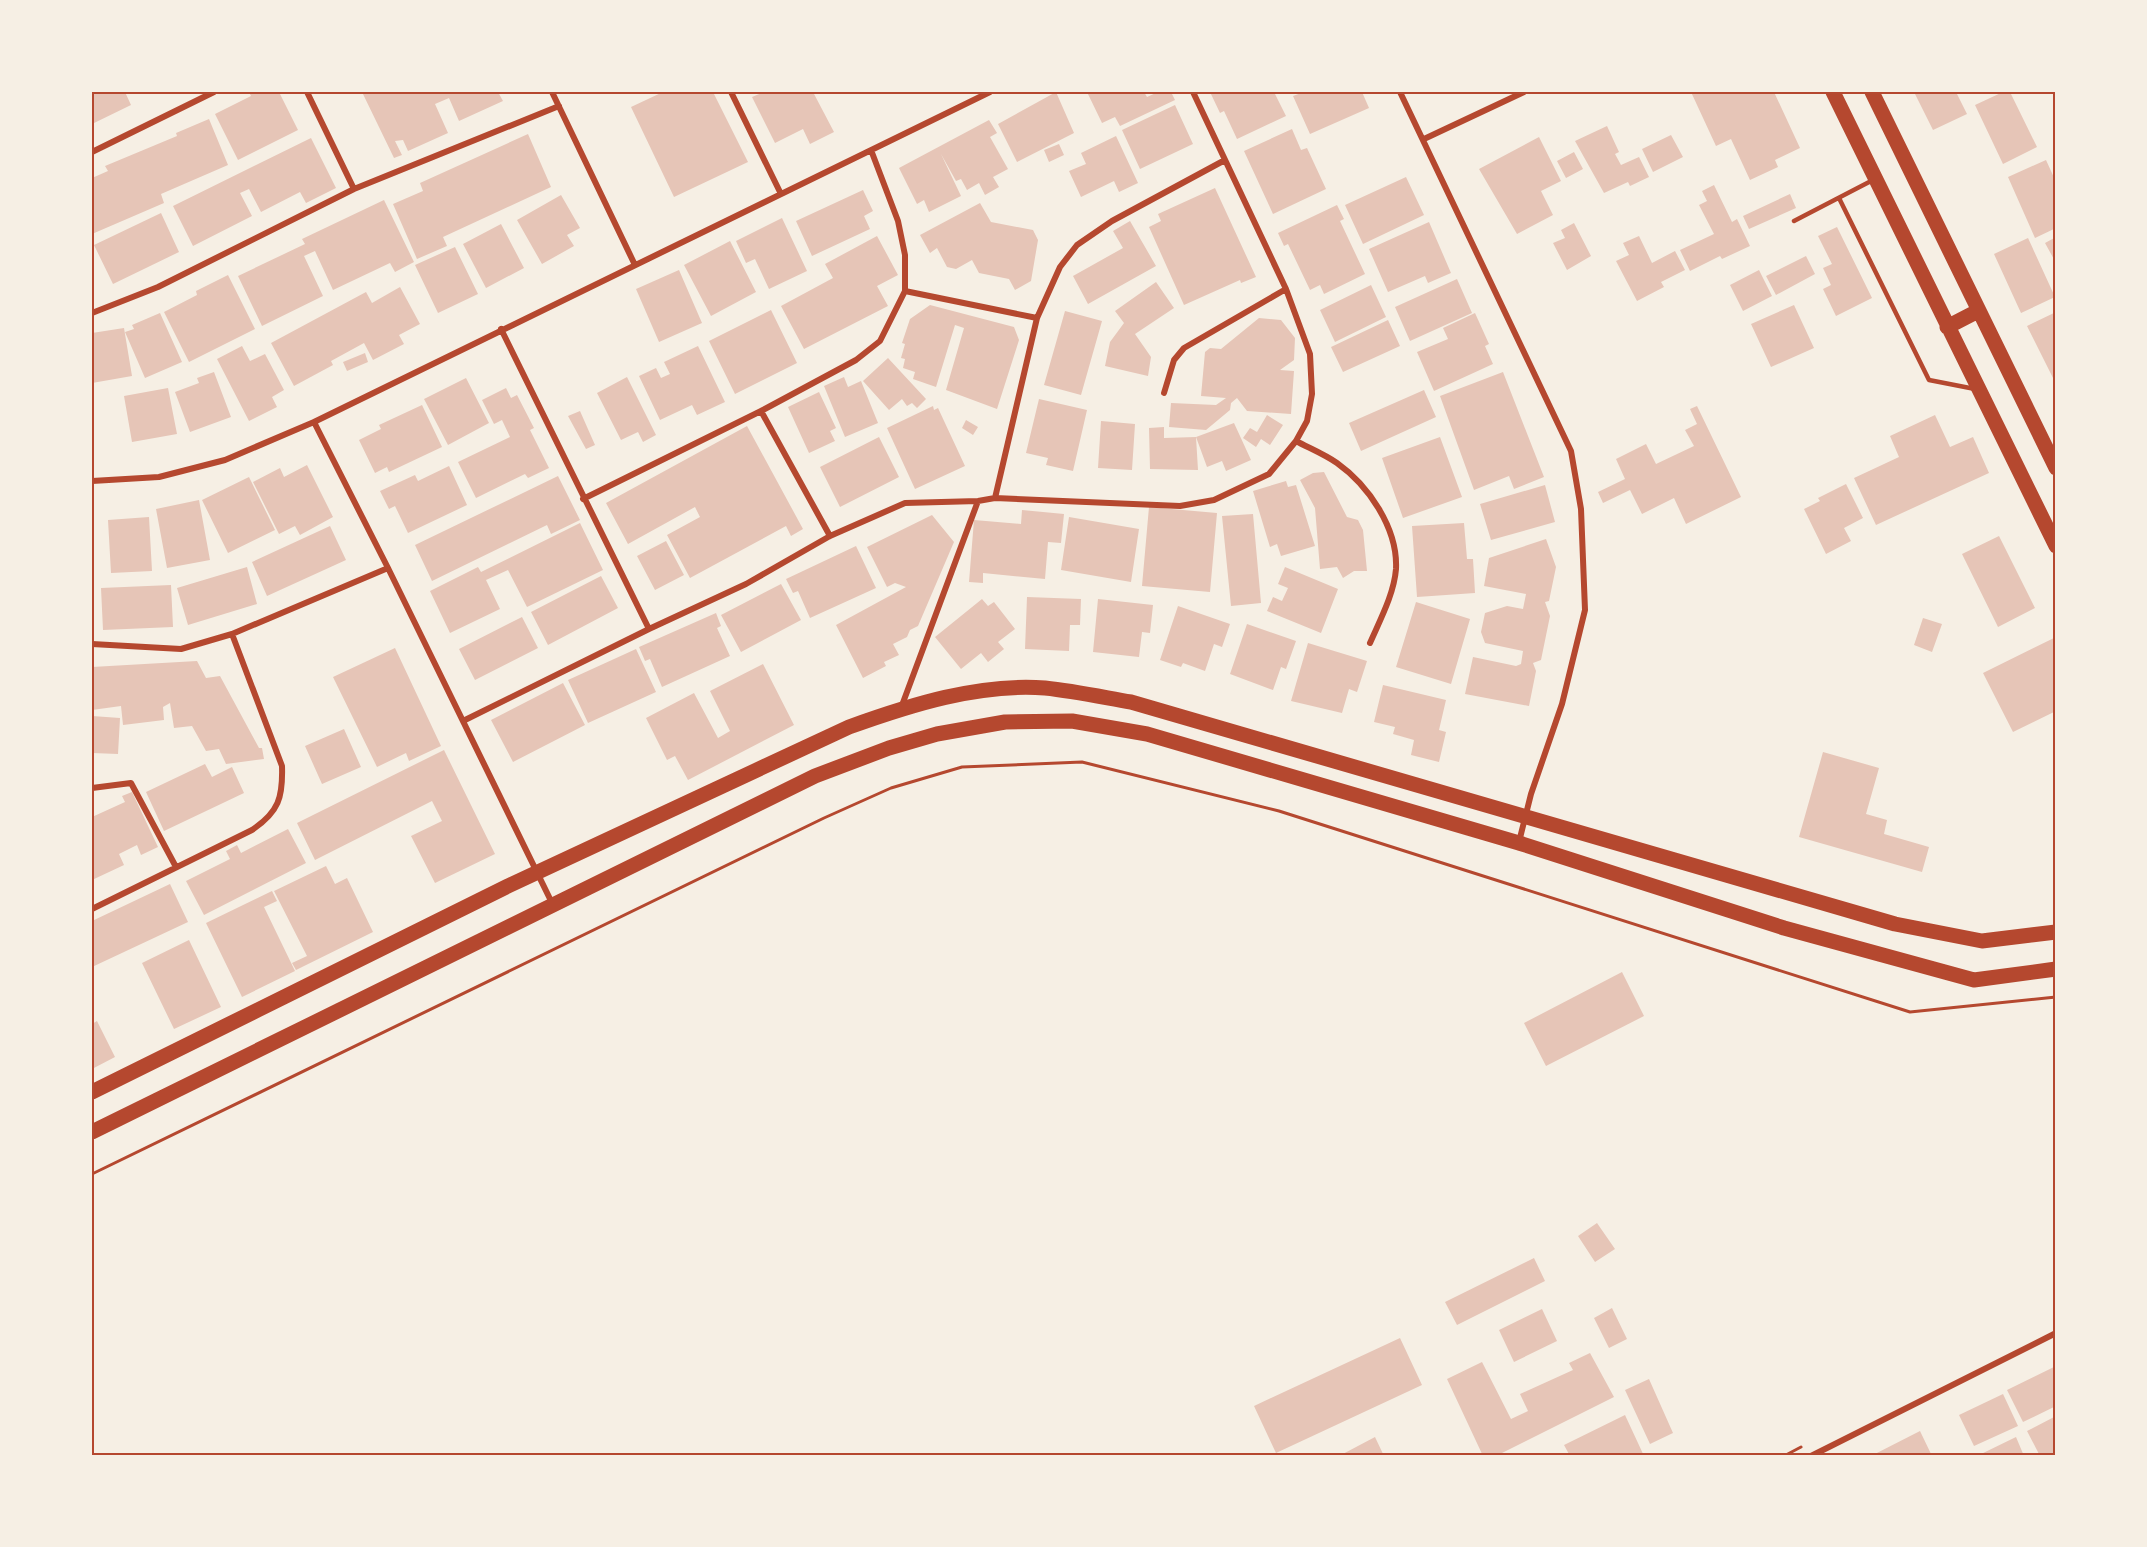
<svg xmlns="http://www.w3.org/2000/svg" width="2147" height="1547" font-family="Karla,sans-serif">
<rect width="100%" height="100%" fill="#f6efe4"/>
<!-- building -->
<path fill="#e6c5b7" d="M92,92H125L131,105L92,124Z
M254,92H279L298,130L238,160L215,114L251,96L250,94Z
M362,92H498L503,101L459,121L449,98L435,104L448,133L408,151L403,140L395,141L402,155L394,158Z
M663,92H713L748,162L674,197L631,107Z
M764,92H813L834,132L810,144L803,129L775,143L752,97Z
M1056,92L1074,133L1017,162L998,124Z
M1087,92H1144L1147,97L1158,92H1171L1175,100L1120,126L1115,117L1102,123Z
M1210,92H1274L1286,116L1237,139L1224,111L1220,113Z
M1304,92H1362L1369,108L1310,134L1293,96Z
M1691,92H1774L1800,148L1775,160L1778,167L1750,180L1731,139L1716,146Z
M1914,92H1956L1967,114L1933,130Z
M2003,92H2010L2037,147L2003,164L1975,105Z
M1175,105L1193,144L1140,169L1122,130Z
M209,119L228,165L161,194L164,203L92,234V178L108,171L105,166L177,136L176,133Z
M989,120L997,133L990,137L1008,169L993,177L999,187L985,195L979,183L967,190L961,179L956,181L941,154L961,196L929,212L924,200L917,204L899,168Z
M1607,126L1619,152L1615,154L1621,165L1639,157L1649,177L1630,186L1628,182L1604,193L1575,141Z
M1292,129L1301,150L1307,148L1326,189L1273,214L1244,151Z
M528,134L551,187L443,237L447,246L417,259L393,204L423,191L420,183Z
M1671,135L1683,157L1653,172L1642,149Z
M1116,136L1138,183L1119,192L1114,181L1081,197L1069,171L1086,164L1081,153Z
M1539,137L1561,181L1541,191L1553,215L1517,234L1479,169Z
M311,138L336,188L306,203L300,192L261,212L249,189L240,193L252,216L193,246L173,206Z
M1059,144L1064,155L1049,162L1044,150Z
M1574,152L1583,169L1566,178L1557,161Z
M2046,160L2056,182V228L2035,238L2008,177Z
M1406,177L1424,215L1363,244L1345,205Z
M1714,185L1732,222L1737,219L1750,246L1722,259L1720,256L1690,271L1680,250L1714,234L1699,205L1707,201L1702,191Z
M1215,188L1256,277L1241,283L1240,280L1184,305L1149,227L1161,221L1158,214Z
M863,190L873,211L864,216L870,229L812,256L796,221Z
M1790,194L1796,208L1749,229L1743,216Z
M561,195L580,228L567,235L574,246L542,264L517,220Z
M384,200L414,262L395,272L390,263L333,290L315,251L304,256L323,296L262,326L238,276L305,244L302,239Z
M980,203L991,222L1033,230L1038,240L1031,281L1015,290L1009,279L979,273L972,260L956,269L947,267L937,248L930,253L920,235Z
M1337,205L1344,219L1340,221L1365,274L1324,294L1320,285L1310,290L1288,244L1284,246L1278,233Z
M161,213L179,252L113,284L94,245Z
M782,218L807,271L769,289L755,259L746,263L736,241Z
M1130,221L1156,266L1088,304L1073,276L1123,248L1113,231Z
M1429,222L1451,273L1428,283L1425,276L1388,292L1369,249Z
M1574,223L1591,256L1567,270L1553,243L1565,238L1561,230Z
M501,224L524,268L486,288L463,244Z
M1837,227L1872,298L1836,316L1823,289L1831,285L1823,268L1832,264L1818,236Z
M877,236L898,275L877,286L888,306L804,349L781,306L833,278L825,264Z
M1639,236L1652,263L1675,251L1685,270L1661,282L1664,287L1637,301L1616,261L1629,255L1623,243Z
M2056,237V263L2045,243Z
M2028,238L2055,297L2021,313L1994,254Z
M730,241L756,292L711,316L684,265Z
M455,247L478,294L438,313L415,265Z
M1806,256L1815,274L1776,295L1766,276Z
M679,270L702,323L659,342L636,289Z
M1759,270L1772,296L1743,311L1730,285Z
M228,275L255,329L189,362L164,312L197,295L196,291Z
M1457,279L1472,313L1410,341L1395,307Z
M1156,282L1174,308L1135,334L1151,357L1148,376L1105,366L1110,342L1124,323L1115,311Z
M1371,285L1386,317L1335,342L1320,310Z
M400,287L420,324L399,335L404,344L373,360L364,343L331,361L333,365L294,386L271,343L366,292L372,303Z
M930,305L1014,327L1019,340L997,409L946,390L964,328L955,325L936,387L913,379L915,372L903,368L905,359L901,358L905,344L902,343L910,319Z
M1794,305L1814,348L1771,367L1751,324Z
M771,310L797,363L735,394L709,341Z
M1065,311L1102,321L1081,395L1044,385Z
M2056,312V384L2027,326Z
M160,313L182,362L145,378L125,332L134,329L132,325Z
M1475,313L1489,344L1485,346L1493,364L1434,391L1417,352L1448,339L1443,328Z
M1259,318L1281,320L1295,338L1294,360L1280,370L1294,371L1291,414L1247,411L1237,398L1231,403L1230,410L1206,430L1169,427L1171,403L1216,405L1226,398L1201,396L1205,352L1210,348L1221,349Z
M1388,320L1400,346L1343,372L1331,347Z
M124,328L132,376L92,383V333Z
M242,346L250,361L265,354L284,390L272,397L277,407L249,421L217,359Z
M698,346L725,402L697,415L692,405L660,420L639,376L656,368L661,378L670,374L664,362Z
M365,353L368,362L347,371L343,362Z
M888,358L926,399L917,408L912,403L907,406L902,399L889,410L863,381Z
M214,372L231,417L190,432L175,392L199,383L197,378Z
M1503,372L1544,477L1514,489L1509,476L1474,490L1440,396Z
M627,377L656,435L643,442L638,432L621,440L597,393Z
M844,377L848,387L861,381L878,423L845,437L824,386Z
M466,378L489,423L448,445L424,399Z
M168,388L177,434L132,442L124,396Z
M506,388L511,398L517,395L534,428L530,430L549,468L528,478L525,474L476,498L458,462L510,437L502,420L494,424L482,400Z
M1424,390L1436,417L1361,451L1349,423Z
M819,392L836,428L830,431L835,441L809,453L788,407Z
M1039,399L1087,410L1073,471L1046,465L1048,458L1026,453Z
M422,405L442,447L389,472L387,467L375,473L359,440L381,429L379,425Z
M933,406L934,410L938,408L965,466L915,489L887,428Z
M1697,406L1741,497L1686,524L1674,498L1642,514L1630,490L1603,503L1598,492L1625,479L1616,459L1646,444L1656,464L1694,446L1685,430L1697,424L1690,409Z
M580,411L595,445L586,449L568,416Z
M1267,415L1283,425L1270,445L1261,439L1256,447L1243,438L1250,428L1257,432Z
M1935,415L1950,447L1973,437L1989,473L1876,525L1854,478L1899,457L1890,436Z
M966,420L978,427L973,435L962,428Z
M1101,421L1135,424L1132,470L1098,468Z
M1234,423L1251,460L1226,471L1222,461L1207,467L1196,437L1198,470L1150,469L1149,428L1164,427V438L1196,437Z
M747,426L803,529L791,536L786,526L690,578L667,535L700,517L695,507L628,544L606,503Z
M879,437L899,477L840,507L820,467Z
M1440,437L1462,497L1403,518L1382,458Z
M307,465L333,517L300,535L295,526L279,534L253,482L280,468L284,477Z
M449,466L467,505L408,533L395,506L389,509L380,491L415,475L418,481Z
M1324,472L1347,517L1358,520L1363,530L1367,571H1354L1343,578L1337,567L1320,569L1315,508L1300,480L1313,473Z
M558,476L580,520L551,534L547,525L432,581L415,545Z
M249,477L275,530L228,553L202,500Z
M1286,481L1288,487L1296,485L1315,546L1281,556L1277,544L1270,547L1253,491Z
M1846,484L1863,518L1844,528L1851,541L1826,554L1804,509L1820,501L1818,498Z
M1545,485L1555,522L1491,540L1480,504Z
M199,500L210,560L167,568L156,509Z
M1149,507L1217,513L1210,592L1142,586Z
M1022,510L1064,514L1061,543L1048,542L1045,579L983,573V583L969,582L974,520L1021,524Z
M1253,514L1261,603L1231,606L1222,516Z
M932,515L954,542L918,626L910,630L907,637L893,644L899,655L884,662L886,666L863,678L836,625L906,587L895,583L887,587L867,547Z
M149,517L152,571L111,573L108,520Z
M1069,517L1139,529L1131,582L1061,570Z
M580,523L603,570L527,607L508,570L486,580L500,609L450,633L430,591L478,567L481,572Z
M1464,523L1467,559H1473L1475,593L1417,597L1412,526Z
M330,526L346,560L267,596L252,562Z
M1999,536L2035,608L1998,627L1962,554Z
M1546,539L1556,567L1549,601L1545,602L1550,616L1541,660L1533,663L1536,671L1529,706L1465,694L1473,657L1516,666L1521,664L1523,651L1485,643L1481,632L1485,613L1507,606L1523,609L1526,594L1484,586L1489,558Z
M666,541L684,575L655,590L637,556Z
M856,546L876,588L810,618L798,591L793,593L786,579Z
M247,567L257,604L188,625L177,588Z
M1285,567L1338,589L1321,633L1267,611L1273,597L1282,601L1288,588L1278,584Z
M601,576L618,608L548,645L531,612Z
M781,584L801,620L741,652L721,615Z
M171,585L173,627L103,630L101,588Z
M1027,597L1081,599L1080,625H1070L1069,651L1025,649Z
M982,599L988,606L994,602L1015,629L998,642L1004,649L988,662L981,653L961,669L935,637Z
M1098,599L1153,605L1150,633L1142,632L1139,657L1093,652Z
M1416,602L1470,619L1451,684L1396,667Z
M1178,606L1230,624L1222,647L1214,644L1205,671L1183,663L1181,667L1160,660Z
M716,613L721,626L717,628L730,656L662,687L650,659L645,661L639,647Z
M522,617L538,648L475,680L459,649Z
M1923,618L1942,624L1932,652L1914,645Z
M1247,624L1296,641L1286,669L1281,667L1273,690L1230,674Z
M2056,637V711L2013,732L1983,673Z
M1308,643L1367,661L1357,692L1349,689L1342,713L1291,701Z
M395,648L441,746L409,761L406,753L377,767L333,677Z
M636,649L656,692L588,723L568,680Z
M197,661L206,678L220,676L259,748H262L264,759L226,764L219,749L206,751L192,726L174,728L170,703L163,707L164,720L123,725L121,706L92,710V667Z
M763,664L794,725L688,780L675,756L667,760L646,718L694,693L718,738L730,731L710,691Z
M563,683L585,725L513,762L491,720Z
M1383,685L1446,700L1439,730L1446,732L1439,762L1411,755L1414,740L1393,734L1395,727L1374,722Z
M92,716L120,718L118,754L92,753Z
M344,729L361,767L322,784L305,746Z
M444,750L495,854L435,883L411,836L442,821L432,801L315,860L297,823Z
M1823,752L1879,768L1866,814L1887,820L1884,834L1929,847L1922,872L1799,837Z
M205,764L212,777L232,767L244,793L164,831L146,792Z
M132,792L158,847L141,855L137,845L119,854L124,865L92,880V817L125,802L122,796Z
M288,829L306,863L204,915L186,881L230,859L226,851L237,845L241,853Z
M326,866L335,884L347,878L373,932L296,970L292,963L307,956L274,891Z
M170,884L188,922L92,967V921Z
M272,891L277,901L264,907L295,971L242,997L206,923Z
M189,940L221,1007L174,1029L142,963Z
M1622,972L1644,1016L1546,1066L1524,1023Z
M97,1021L115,1057L92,1069V1024Z
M1597,1223L1615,1249L1595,1262L1578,1236Z
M1534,1258L1545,1281L1457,1325L1445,1302Z
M1612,1308L1627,1339L1609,1348L1594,1318Z
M1542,1309L1557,1341L1514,1362L1499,1330Z
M1400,1338L1422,1385L1276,1453L1254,1406Z
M1590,1353L1614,1397L1496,1456H1483L1447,1379L1482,1362L1511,1419L1528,1411L1520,1394L1573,1370L1569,1363Z
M2056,1366V1406L2023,1422L2007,1390Z
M1649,1379L1673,1433L1650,1444L1625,1390Z
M2003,1394L2018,1426L1974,1446L1959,1415Z
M1625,1415L1644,1456H1570L1564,1445Z
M2056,1416V1454L2040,1456L2027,1431Z
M1920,1431L1932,1456H1871Z
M1375,1437L1384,1456H1339Z
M2016,1437L2024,1456H1977Z"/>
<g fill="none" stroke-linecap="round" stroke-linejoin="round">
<!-- path -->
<path stroke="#b5482f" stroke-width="3" d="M92,1174L824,818L891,788L962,767L1082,762L1279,811L1910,1012L2056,997
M1784,1456L1801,1447"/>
<!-- service -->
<path stroke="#b5482f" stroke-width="4.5" d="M1839,198L1929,380L1975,389
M1794,221L1873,180"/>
<!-- minor -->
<path stroke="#b5482f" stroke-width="6" d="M307,92L354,189
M552,92L634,263
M731,92L780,192
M1400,92L1571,451L1581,509L1585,610L1562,704L1531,794L1519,842
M1424,139L1524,92
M92,152L214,92
M905,291L1037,318
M92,313L158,287L354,189L559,106
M501,329L649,629
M1164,393L1174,360L1184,348L1286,289
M761,411L830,536
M314,422L388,568L553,905
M1296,441C1309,448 1324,454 1337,463C1368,485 1398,528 1396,569C1394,594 1380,620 1370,643
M92,481L159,477L225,460L314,422L990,92
M995,498L1037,318L1060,267L1077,245L1112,221L1225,160
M583,499L761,411L856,360L880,341L905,291V255L898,221L871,150
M92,644L181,649L232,634L388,568
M901,708L978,501
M463,721L649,629L746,584L830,536L905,503L978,501L995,498L1180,506L1214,500L1269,474L1296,441L1307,421L1312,394L1310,354L1286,289L1193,92
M92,788L131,783L176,867
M92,909L252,830C279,812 283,797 282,766L232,634
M1811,1456L2056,1333"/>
<!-- primary -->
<path stroke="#b5482f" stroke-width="15" d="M1833,92L2056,546
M1872,92L2056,468
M1947,327L1978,311
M92,1092L508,886L849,727C910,705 979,683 1045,688C1074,691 1102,697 1131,702L1895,924L1982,941L2056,932
M92,1132L815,776L889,748L937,734L1005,722L1072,721L1147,734L1519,843L1784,928L1974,980L2056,969"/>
</g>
<!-- border -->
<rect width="2147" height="1547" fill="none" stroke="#f6efe4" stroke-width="186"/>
<rect x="93" y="93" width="1961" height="1361" fill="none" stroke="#b5482f" stroke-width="2"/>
</svg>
